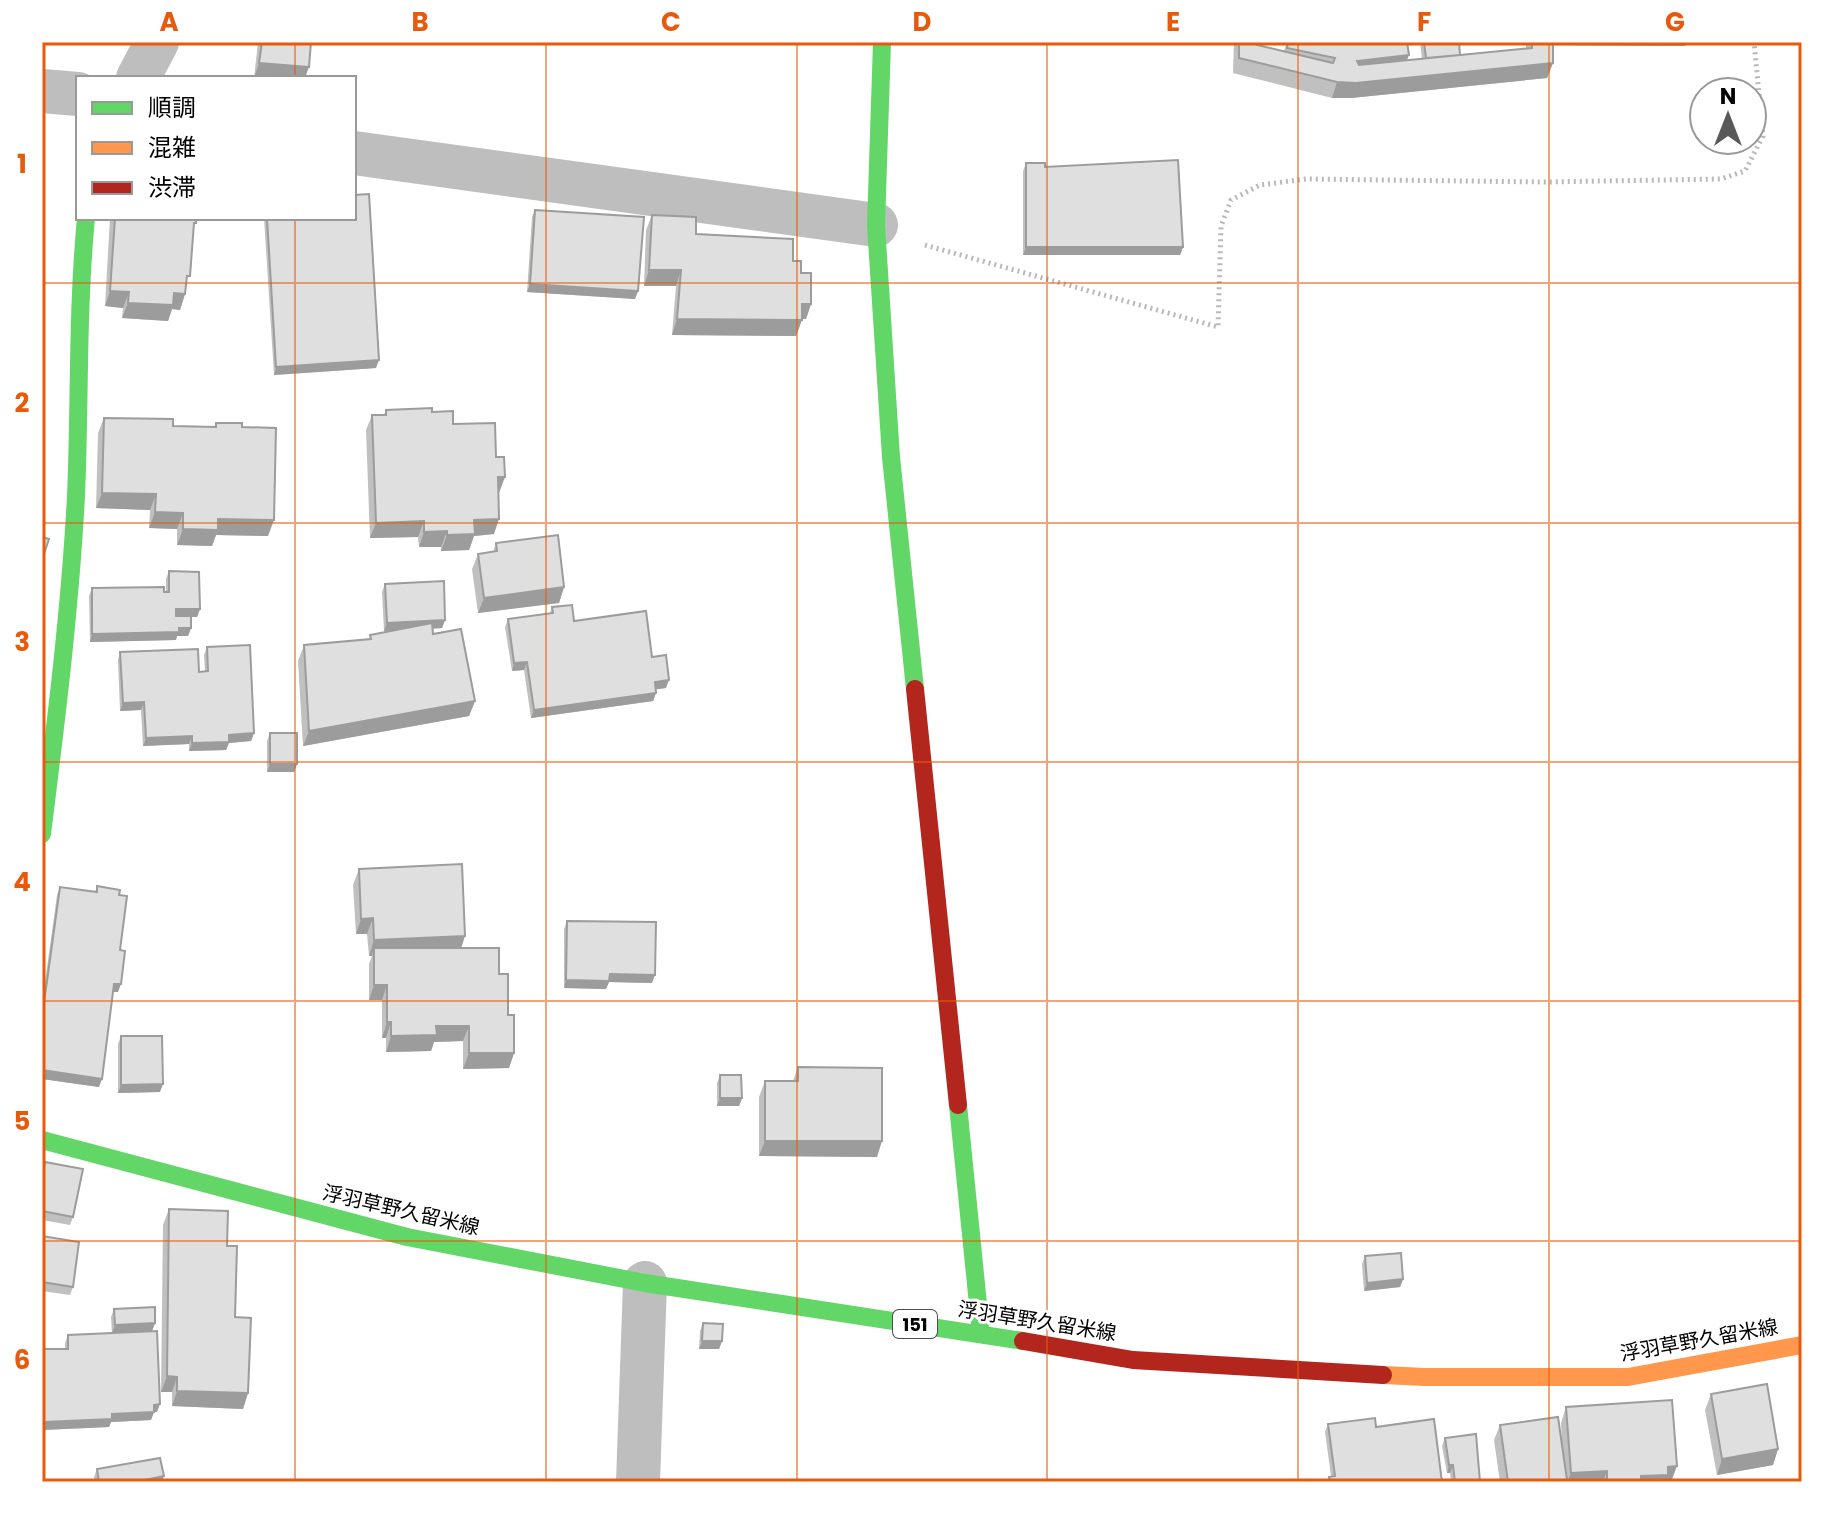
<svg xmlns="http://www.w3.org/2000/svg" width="1844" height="1524" font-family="Poppins,'Noto Sans JP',sans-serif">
<rect width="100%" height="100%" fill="#fff"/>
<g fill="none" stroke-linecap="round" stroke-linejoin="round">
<!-- path -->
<path stroke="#b9b9b9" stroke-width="5" stroke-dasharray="2 4" stroke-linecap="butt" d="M925,245L1218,327L1221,226L1231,200L1260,185L1306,179L1545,182L1721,179L1745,171L1763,136L1754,42"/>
<!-- street -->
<path stroke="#bebebe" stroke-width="44" d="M138,78L157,42
M42,91L78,94
M354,153L876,225
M638,1482L645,1283"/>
<!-- fast -->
<path stroke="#63d668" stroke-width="18" d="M882,42L876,225L891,457L915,689
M42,834C56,722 70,610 76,496C80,404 77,311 86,218
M958,1105L981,1334
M42,1140L407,1237L645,1283L1023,1341"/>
<!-- slow -->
<path stroke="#ff974d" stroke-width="18" d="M1383,1375L1425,1377H1628L1802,1345"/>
<!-- jam -->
<path stroke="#b3261e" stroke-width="18" d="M915,689L958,1105
M1023,1341L1133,1360L1383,1375"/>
</g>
<!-- wall -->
<path fill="#c0c0c0" d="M258,42H311L305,78H254Z
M1234,42H1257V45L1284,51L1287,42H1407V60L1422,59L1420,42H1459L1460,55L1526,48V45H1515V42H1687L1685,46L1553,45V63L1547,78L1351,98H1332L1233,73Z
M1026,163L1045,167L1183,247L1180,255H1023V171Z
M535,210L638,291L635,299L527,292L532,217Z
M652,215L696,234L793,261L801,273L811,304L806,319H802L796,336L672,335L676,286H644L646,230Z
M110,218H196L193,230L185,294L180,310L172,309L168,321L122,318L123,308L105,306Z
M264,218H354L376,368L274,375Z
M386,410L432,412L453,424L496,457L499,493L494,534L474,536L469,550L441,551V547H419L418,537L370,538L366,430L372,415H384Z
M104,418L173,426L214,427L216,423L242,427L268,536L216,535L212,546L177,545V529L149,528L150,510L96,508L98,433Z
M496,543L564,587L559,603L478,613L472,569L478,554L493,552Z
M169,571L200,609L197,617H191V628L188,636H177L176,640L90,642L89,596L92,588L166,592V579Z
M385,584L445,620L442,628L432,629L433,634L475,701L469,716L303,746L298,661L304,645L369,640L370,635L397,630L384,631L382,592Z
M552,607L574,621L652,657L666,688L656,689V693L653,701L531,718L524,670L512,671L505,627L508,619L550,613Z
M207,647L254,733L251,741L229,743L226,750L189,751V744L143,746L141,710L120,711L118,660L120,652L199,672H205L204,655Z
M270,733L297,764L294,772H267V741Z
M359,869L461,948L499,974L514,1053L509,1068L463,1069V1041L434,1042L431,1051L386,1052V1038H382V1000H369V964L372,956H369L367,934H356L353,885Z
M97,886L119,895L120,950L118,992H113L99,1087L42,1079V1004L57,895L60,887L95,892Z
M567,921L652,983L609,982L606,989L564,988V929Z
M121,1036L160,1092L118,1093V1044Z
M798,1067L877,1157L759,1156V1097L765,1081H793Z
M720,1075L742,1098L739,1106H717V1083Z
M45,1162L73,1217L70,1225L42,1220V1170Z
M169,1209L227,1246L235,1317L248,1393L243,1409L172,1406V1392H161L163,1225Z
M42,1236L73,1287L70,1295L42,1291Z
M1365,1256L1403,1279L1400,1287L1364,1291L1362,1264Z
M114,1309L155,1323L152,1331L112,1333L111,1317Z
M703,1323L722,1341L719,1349H699L700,1331Z
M68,1335L157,1412H154L151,1420L111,1422L109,1427L42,1430V1349H65V1343Z
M1711,1394L1778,1449L1773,1465L1717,1475L1705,1410Z
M1566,1407L1671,1482H1500L1494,1440L1500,1425L1562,1444L1561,1423Z
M1328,1424L1376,1427L1442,1482H1327L1329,1477L1331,1476L1325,1432Z
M1445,1438L1480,1482H1451L1450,1473H1447L1442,1446Z
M97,1469L162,1482H95L94,1477Z"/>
<!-- shaded-wall -->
<path fill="#9c9c9c" d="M1516,42H1527L1526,45H1515Z
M1549,42H1687L1685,46L1548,45Z
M1409,55L1403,71L1351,76L1357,61Z
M259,63L309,67L305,78H259V74L258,78H254Z
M1553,63L1547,78L1351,98H1332L1337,82Z
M1026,247H1183L1180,255H1023Z
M649,270H681L676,286H644Z
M530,284L638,291L635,299L527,292Z
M110,291L129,292L123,308L105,306Z
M174,293L185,294L180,310L172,309L168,321L122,318L128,303Z
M802,304H811L806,319H797Z
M677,319L802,320L796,336L672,335Z
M379,360L376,368L274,375L276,367Z
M498,477H505L499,493H492Z
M102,493L156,494L150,510L96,508Z
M155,512L183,513L177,529L149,528Z
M218,519L274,520L268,536L216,535L212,546L177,545L183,529Z
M499,519L494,534L474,536L469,550L441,551L447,535L474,520Z
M424,521L418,537L370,538L376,523Z
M447,531L441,547H419L424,532Z
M564,587L559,603L478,613L484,598Z
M176,609H200L197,617H173Z
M445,620L442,628L384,631L387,623Z
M179,628H191L188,636H177L176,640L90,642L92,634Z
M527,662L524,670L512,671L514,663Z
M669,680L666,688L652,690L655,682Z
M656,693L653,701L531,718L534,710Z
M475,701L469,716L303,746L309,731Z
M144,702L141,710L120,711L123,703Z
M254,733L251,741L229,743L226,750L189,751L192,743L229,735Z
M192,736L189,744L143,746L146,738Z
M270,764H297L294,772H267Z
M373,918L367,934H356L361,919Z
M465,936L460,952L374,948L372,956H369L374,940Z
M610,974L655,975L652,983L609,982L606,989L564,988L566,980Z
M114,984H121L118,992H111Z
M374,985H387L382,1000H369Z
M387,1022H391L386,1038H382Z
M436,1026H469L463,1041L434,1042L431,1051L386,1052L391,1036Z
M469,1053H514L509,1068L463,1069Z
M42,1070L102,1079L99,1087L42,1079Z
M163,1084L160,1092L118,1093L121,1085Z
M720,1098H742L739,1106H717Z
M765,1141H882L877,1157L759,1156Z
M1403,1279L1400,1287L1364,1291L1367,1283Z
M155,1323L152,1331L112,1333L115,1325Z
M702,1341H722L719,1349H699Z
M167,1376L177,1377L172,1392H161Z
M177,1391L248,1393L243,1409L172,1406Z
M160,1404L157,1412H154L151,1420L111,1422L109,1427L42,1430L44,1422L112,1414Z
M1778,1449L1773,1465L1717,1475L1722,1459Z
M1449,1465H1453L1450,1473H1447Z
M1677,1466L1671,1482H1618L1668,1467Z
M1607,1471L1603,1482H1567L1571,1473Z
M164,1476L162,1482H135Z"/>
<!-- building -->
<path fill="#dfdfdf" stroke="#9c9c9c" stroke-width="2" d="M262,42H311L309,67L259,63Z
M1239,42H1257V45L1333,63L1335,58L1287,48L1288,42H1407L1409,55L1357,61L1359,65L1532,48V42H1553V63L1356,83L1337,82L1239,58Z
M1424,42H1459L1460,55L1426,58Z
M259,74L289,78H259Z
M1178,160L1183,247H1026V163H1045V167Z
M369,194L379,360L276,367L267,218H354V195Z
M535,210L644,217L638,291L530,284Z
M652,215L696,217V234L793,239V261H801V273H811V304H802V320L677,319L681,270H649Z
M115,218H196V223H194L190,276H187L185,294L174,293L173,305L128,303L129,292L110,291Z
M432,408V412L453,411V424L495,423L496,457H504L505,477H498L499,519L474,520L475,534L447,535V531L424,532V521L376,523L372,415H386V410Z
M104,418L173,419V426L216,427V423H242V427L276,428L274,520L218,519V530L183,529V513L155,512L156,494L102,493Z
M558,535L564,587L484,598L478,554L497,551L496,543Z
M42,537L49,539L42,560Z
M169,571L199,572L200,609H176V616H191V628H179V632L92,634V588L164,587V592H169Z
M444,581L445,620L387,623L385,584Z
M572,605L574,621L646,611L652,657L666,655L669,680L655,682L656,693L534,710L527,662L514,663L508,619L553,613L552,607Z
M432,623L433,634L461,629L475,701L309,731L304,645L371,639L370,635Z
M250,645L254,733L229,735V742L192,743V736L146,738L144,702L123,703L120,652L198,649L199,672L208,671L207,647Z
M270,733H297V764H270Z
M462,864L465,936L374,940L373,918L361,919L359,869Z
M97,886L120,890L119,895L127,896L120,950L125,951L121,984H114L102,1079L42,1070V1017L60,887L97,892Z
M567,921L656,922L655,975L610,974L609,981L566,980Z
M374,948H499V974H508V1015H514V1053H469V1026H436L437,1035L391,1036V1022H387V985H374Z
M121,1036H162L163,1084L121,1085Z
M798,1067L882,1068V1141H765V1081H798Z
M720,1075H741L742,1098H720Z
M45,1162L83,1169L73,1217L42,1211V1179Z
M169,1209L228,1211L227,1246H237L235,1317L251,1318L248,1393L177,1391V1377L167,1376Z
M42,1236L79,1242L73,1287L42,1282Z
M1401,1253L1403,1279L1367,1283L1365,1256Z
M155,1307V1323L115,1325L114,1309Z
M703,1323L723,1324L722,1341H702Z
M157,1331L160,1404L154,1405V1412L112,1414V1419L44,1422L42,1349H68V1335Z
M1767,1384L1778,1449L1722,1459L1711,1394Z
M1672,1400L1677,1466L1668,1467V1475L1641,1476V1480L1607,1482V1471L1571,1473L1566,1407Z
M1558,1417L1567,1480L1556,1482H1508L1500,1425Z
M1375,1418L1376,1427L1434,1419L1442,1482H1330L1329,1477L1335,1476L1328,1424Z
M1476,1434L1480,1482H1455L1453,1465H1449L1445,1438Z
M160,1458L164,1476L135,1482H99L97,1469Z"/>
<!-- grid -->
<path fill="none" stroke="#e8590c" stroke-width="2" stroke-opacity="0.55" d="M295,42V78M546,42V1482M797,42V1482M1047,42V1482M1298,42V1482M1549,42V1482M295,218V1482M42,283H1802M42,523H1802M42,762H1802M42,1001H1802M42,1241H1802"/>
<g text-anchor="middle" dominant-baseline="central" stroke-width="6" stroke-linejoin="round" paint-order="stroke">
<!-- shield labels -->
<rect fill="#fff" stroke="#4c4c4c" stroke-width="2" x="893" y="1310" width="44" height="28" rx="6"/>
<g font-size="18" font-weight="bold" fill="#000">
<text x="915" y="1324">151</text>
</g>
<!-- street labels -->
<g font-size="20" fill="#000" stroke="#fff">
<text transform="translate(401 1210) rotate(13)">浮羽草野久留米線</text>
<text transform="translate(1037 1321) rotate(9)">浮羽草野久留米線</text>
<text transform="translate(1699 1340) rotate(-10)">浮羽草野久留米線</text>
</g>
</g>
<!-- border -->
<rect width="1844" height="1524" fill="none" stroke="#ffffff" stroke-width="88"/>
<!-- legend -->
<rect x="76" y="76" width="280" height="144" fill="#ffffff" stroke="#999999" stroke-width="2"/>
<rect x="92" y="102" width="40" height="12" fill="#63d668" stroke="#999999" stroke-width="2"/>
<text x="148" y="116" font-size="24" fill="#000000">順調</text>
<rect x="92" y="142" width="40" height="12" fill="#ff974d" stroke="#999999" stroke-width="2"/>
<text x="148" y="156" font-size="24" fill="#000000">混雑</text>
<rect x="92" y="182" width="40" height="12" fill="#b3261e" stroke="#999999" stroke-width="2"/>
<text x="148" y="196" font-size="24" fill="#000000">渋滞</text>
<!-- north arrow -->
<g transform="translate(1728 116)"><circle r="38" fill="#ffffff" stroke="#999999" stroke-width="2"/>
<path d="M0-6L14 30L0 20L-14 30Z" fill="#595959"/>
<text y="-12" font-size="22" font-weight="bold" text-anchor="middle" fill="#000000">N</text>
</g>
<rect x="44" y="44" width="1756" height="1436" fill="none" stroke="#e8590c" stroke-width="3"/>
<g font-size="26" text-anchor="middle" font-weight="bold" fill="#e8590c">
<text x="169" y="31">A</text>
<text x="420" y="31">B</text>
<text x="671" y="31">C</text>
<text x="922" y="31">D</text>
<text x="1173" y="31">E</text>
<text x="1424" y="31">F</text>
<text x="1675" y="31">G</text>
<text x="22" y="173">1</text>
<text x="22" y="412">2</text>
<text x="22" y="651">3</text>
<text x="22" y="891">4</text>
<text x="22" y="1130">5</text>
<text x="22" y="1369">6</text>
</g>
</svg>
